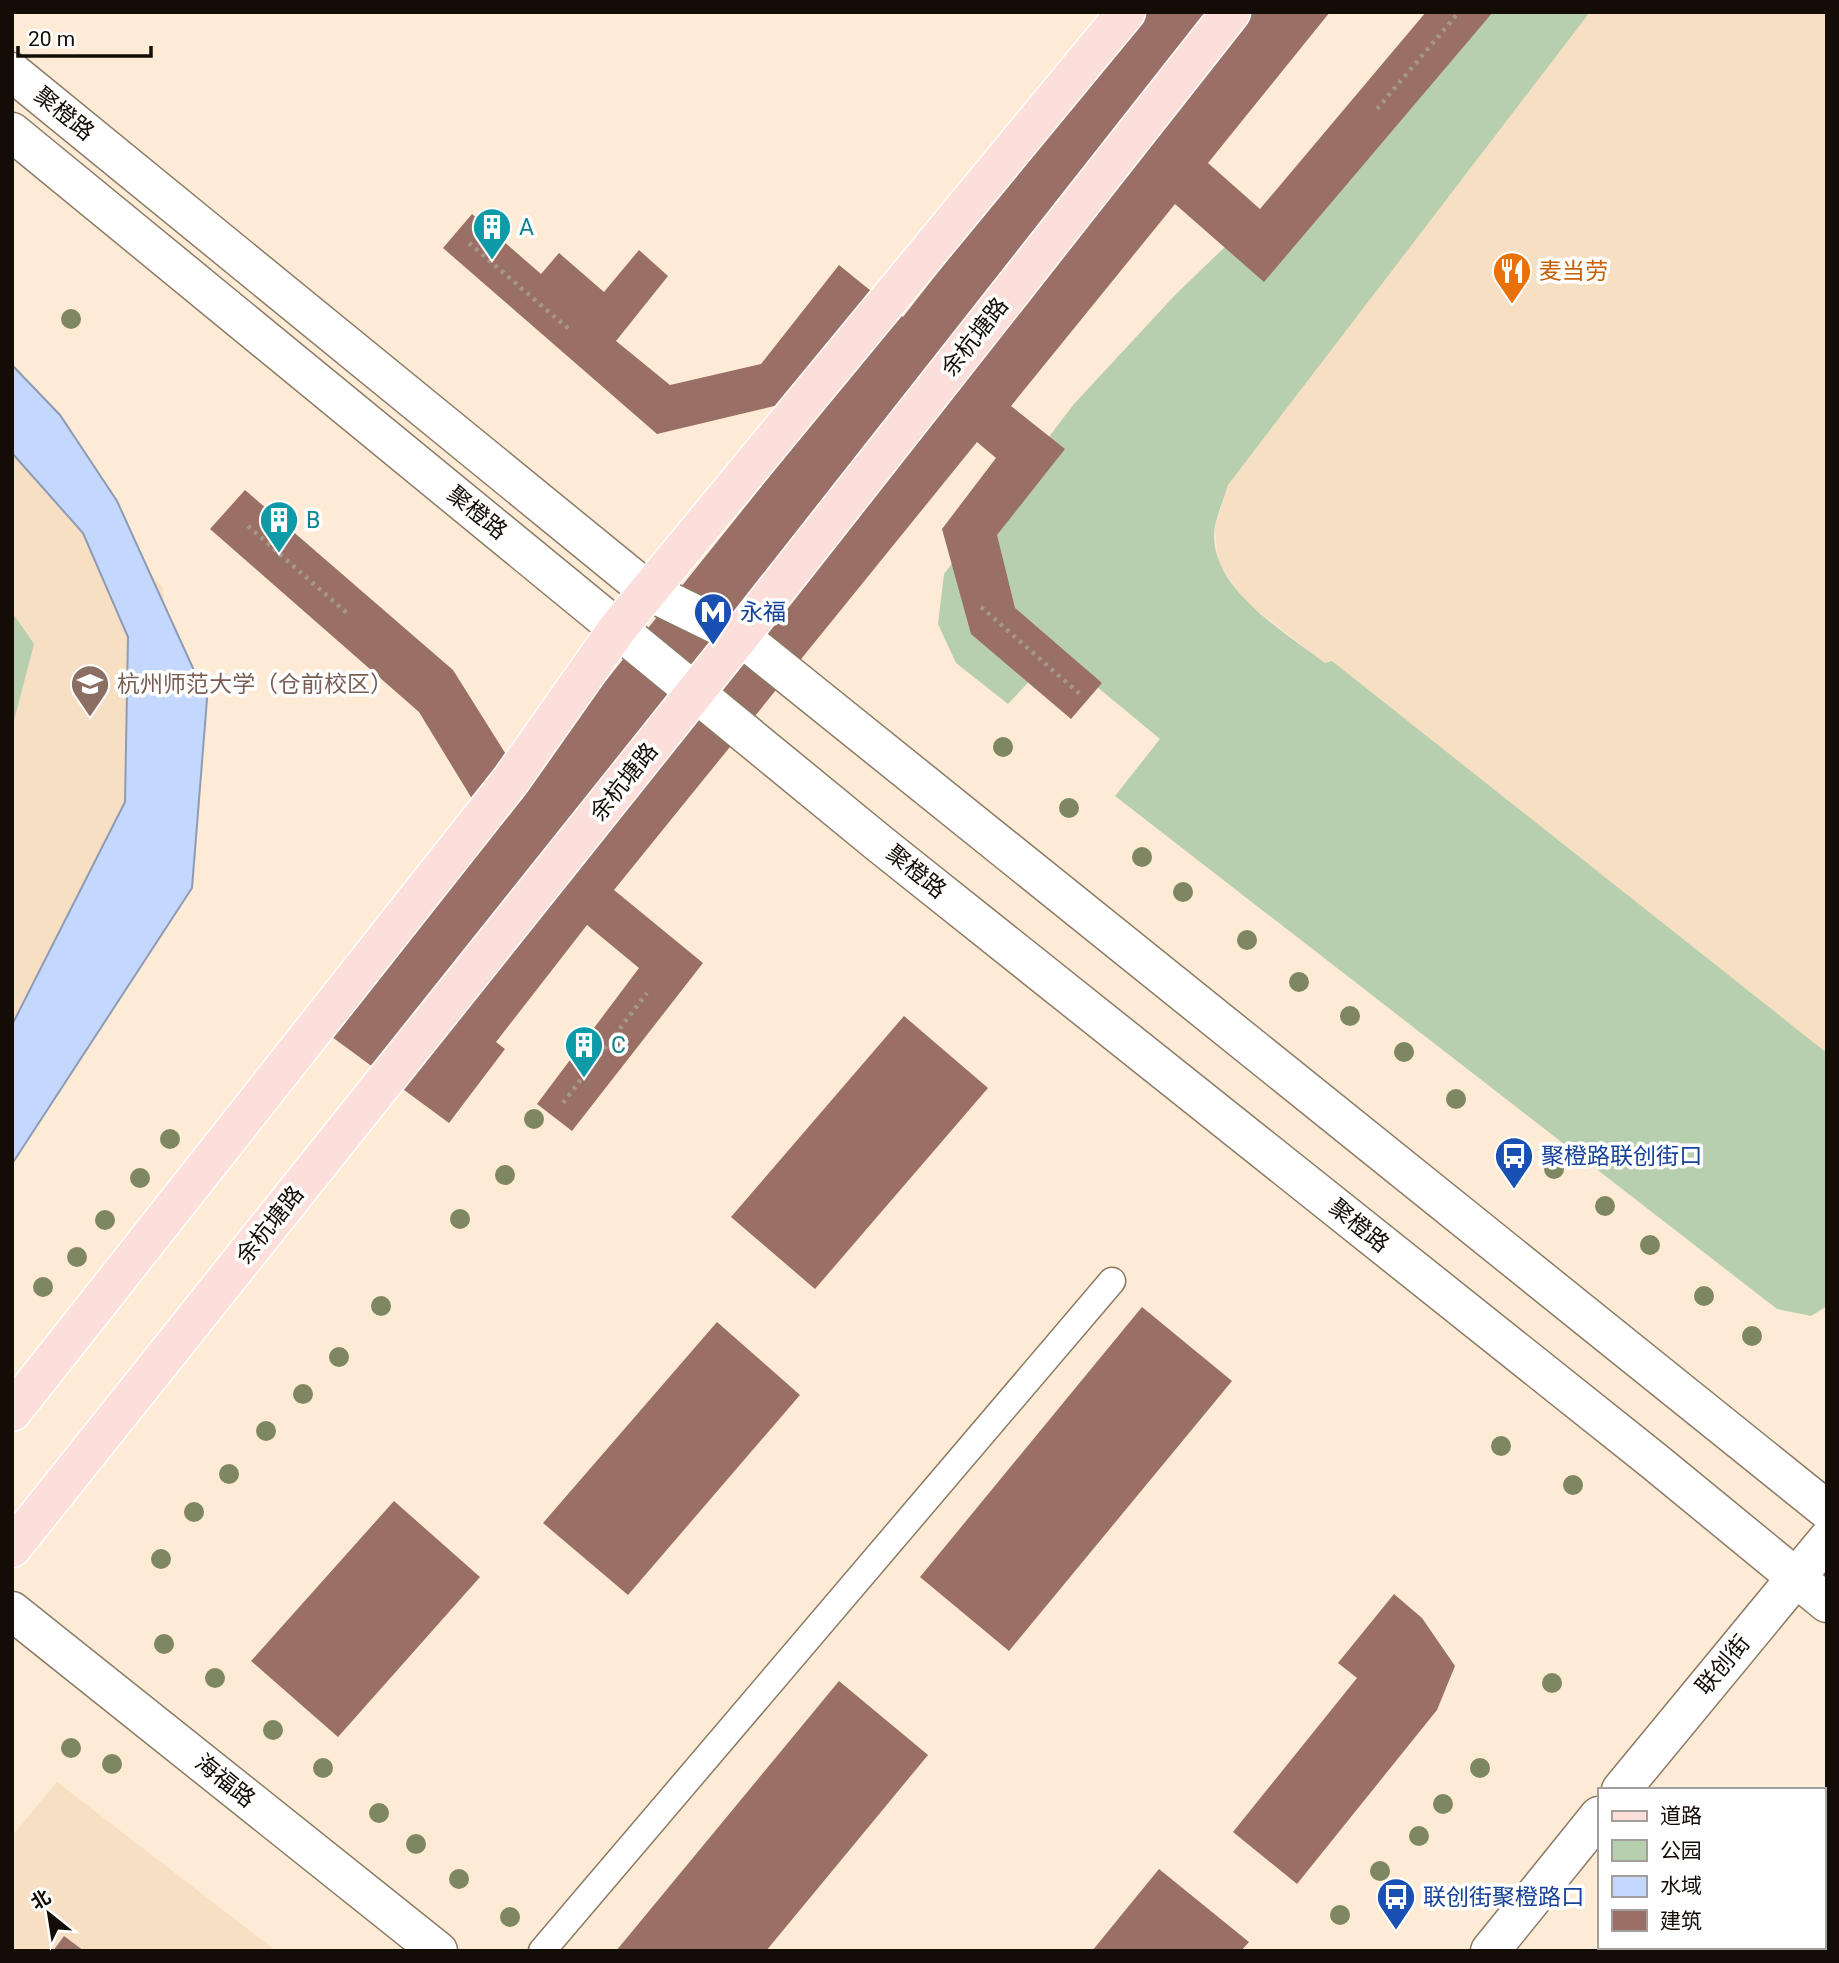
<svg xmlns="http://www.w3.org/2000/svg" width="1839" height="1963" font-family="Roboto,'Noto Sans SC',sans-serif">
<rect width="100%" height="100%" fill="#feebd5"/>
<!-- built -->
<path fill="#f6dfc2" d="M1590,12H1827V1053L1332,661L1325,663L1244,600L1218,561L1215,528L1228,485Z
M12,414L163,588L175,847L12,1103Z
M57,1782L276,1951H12V1836Z"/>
<!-- green -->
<path fill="#b8cfaf" d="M1440,12H1590L1228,485C1224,498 1218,513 1215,526C1205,586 1285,632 1325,663L1332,661L1827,1053V1306L1811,1316L1777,1309L1115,796L1160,739L1056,653L1008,704L956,663L938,624L944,574L1074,404L1175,295L1311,164Z
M12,612L34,644L12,728Z
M1805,1788H1827V1951H1637L1640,1947H1823V1790H1801Z"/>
<!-- water -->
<path fill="#c4d8fe" stroke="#8f9bb4" stroke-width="2" d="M12,365L60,415L117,501L207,699L192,888L12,1164V1025L125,802L128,637L83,533L12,453Z"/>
<!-- building -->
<path fill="#9a6f66" d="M1141,12H1330L1208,163L1260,209L1426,12H1493L1264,282L1175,204L1011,406L1065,449L997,535L1015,608L1102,683L1071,719L971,634L942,529L996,458L977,442L614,890L703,963L572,1131L537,1104L639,968L587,925L496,1042L505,1049L449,1123L313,1023L488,825L419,712L210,529L245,490L453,670L524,783L866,356L783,404L657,434L443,248L472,214L541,274L559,253L604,292L639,250L668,276L616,341L670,385L761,364L839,265L903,317Z
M904,1016L988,1088L815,1289L731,1217Z
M1142,1307L1232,1381L1009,1651L920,1577Z
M717,1322L800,1395L628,1595L543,1523Z
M394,1501L480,1577L338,1737L251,1661Z
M1394,1594L1422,1618L1455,1666L1437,1710L1297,1884L1233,1832L1357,1678L1338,1663Z
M839,1681L928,1755L766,1951H616Z
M1159,1869L1249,1942L1241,1951H1092Z
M64,1936L84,1951H53Z"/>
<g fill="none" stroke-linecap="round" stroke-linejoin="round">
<!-- service casing -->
<g stroke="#8b7a65" stroke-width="29">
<path id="service" d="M542,1951L1112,1281"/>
</g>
<!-- minor casing -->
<g stroke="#8b7a65" stroke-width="41">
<path id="minor" d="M12,1611L438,1951"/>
</g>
<!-- tertiary casing -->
<g stroke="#8b7a65" stroke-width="41">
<path id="tertiary" d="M12,72L648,591L740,636L1827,1510
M12,132L880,844L1654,1461L1827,1603
M1621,1790L1827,1540
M1490,1951L1599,1816"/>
</g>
<!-- primary casing -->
<g stroke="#fff" stroke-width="41">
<path id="primary" d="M12,1412L511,780L618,628L1126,12
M12,1548L740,636L1231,12"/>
</g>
<!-- path -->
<path stroke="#a59686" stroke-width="4.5" stroke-dasharray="3.5 5" stroke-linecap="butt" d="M1377,109L1459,12
M469,243L571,331
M248,526L349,615
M981,607L1082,696
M563,1103L647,993"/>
<!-- service -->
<use href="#service" stroke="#fff" stroke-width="26"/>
<!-- minor -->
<use href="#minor" stroke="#fff" stroke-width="38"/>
<!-- tertiary -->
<use href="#tertiary" stroke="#fff" stroke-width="38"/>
<!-- primary -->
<use href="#primary" stroke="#fcdfdb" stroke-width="38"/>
</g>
<!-- trees -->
<g fill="#7e8761">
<circle cx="71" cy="319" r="10"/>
<circle cx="1003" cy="747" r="10"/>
<circle cx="1069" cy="808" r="10"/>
<circle cx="1142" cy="857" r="10"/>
<circle cx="1183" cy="892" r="10"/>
<circle cx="1247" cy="940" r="10"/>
<circle cx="1299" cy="982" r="10"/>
<circle cx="1350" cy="1016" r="10"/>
<circle cx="589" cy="1042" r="10"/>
<circle cx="1404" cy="1052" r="10"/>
<circle cx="1456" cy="1099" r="10"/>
<circle cx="534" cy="1119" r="10"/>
<circle cx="170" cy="1139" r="10"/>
<circle cx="1554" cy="1169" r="10"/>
<circle cx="505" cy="1175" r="10"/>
<circle cx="140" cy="1178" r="10"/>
<circle cx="1605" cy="1206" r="10"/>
<circle cx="460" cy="1219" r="10"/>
<circle cx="105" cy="1220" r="10"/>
<circle cx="1650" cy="1245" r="10"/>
<circle cx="77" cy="1257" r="10"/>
<circle cx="43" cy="1287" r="10"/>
<circle cx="1704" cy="1296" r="10"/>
<circle cx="381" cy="1306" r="10"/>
<circle cx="1752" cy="1336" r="10"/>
<circle cx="339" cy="1357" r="10"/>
<circle cx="303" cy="1394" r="10"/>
<circle cx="266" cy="1431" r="10"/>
<circle cx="1501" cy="1446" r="10"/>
<circle cx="229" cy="1474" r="10"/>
<circle cx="1573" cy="1485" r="10"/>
<circle cx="194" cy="1512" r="10"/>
<circle cx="161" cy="1559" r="10"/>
<circle cx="164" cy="1644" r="10"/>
<circle cx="215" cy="1678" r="10"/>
<circle cx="1552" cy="1683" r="10"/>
<circle cx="273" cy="1730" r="10"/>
<circle cx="71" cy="1748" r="10"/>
<circle cx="112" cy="1764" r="10"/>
<circle cx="323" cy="1768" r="10"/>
<circle cx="1480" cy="1768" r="10"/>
<circle cx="1443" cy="1804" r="10"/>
<circle cx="379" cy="1813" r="10"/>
<circle cx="1419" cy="1836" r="10"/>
<circle cx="416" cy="1844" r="10"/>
<circle cx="1380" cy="1871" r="10"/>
<circle cx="459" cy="1879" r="10"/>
<circle cx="1340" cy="1915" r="10"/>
<circle cx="510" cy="1917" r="10"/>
</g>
<!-- icons -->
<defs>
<g id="building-pin" transform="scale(2.0125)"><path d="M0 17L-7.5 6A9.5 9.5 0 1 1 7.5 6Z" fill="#0f9aa8" stroke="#fff"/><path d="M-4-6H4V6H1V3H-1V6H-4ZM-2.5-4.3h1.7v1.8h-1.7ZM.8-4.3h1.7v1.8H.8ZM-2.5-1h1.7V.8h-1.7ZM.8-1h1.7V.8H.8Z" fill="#fff"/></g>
<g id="restaurant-pin" transform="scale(2.0125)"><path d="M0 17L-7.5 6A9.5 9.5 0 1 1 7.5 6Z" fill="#e8710a" stroke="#fff"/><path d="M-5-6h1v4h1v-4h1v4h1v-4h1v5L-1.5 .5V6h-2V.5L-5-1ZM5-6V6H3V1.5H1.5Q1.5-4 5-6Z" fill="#fff"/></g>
<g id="metro-pin" transform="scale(2.0125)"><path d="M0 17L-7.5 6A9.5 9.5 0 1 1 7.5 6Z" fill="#1a4fb4" stroke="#fff"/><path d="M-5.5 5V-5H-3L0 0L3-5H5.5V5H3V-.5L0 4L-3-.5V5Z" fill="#fff"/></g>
<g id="university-pin" transform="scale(2.0125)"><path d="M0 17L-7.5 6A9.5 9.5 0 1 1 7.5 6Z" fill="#8d6e63" stroke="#fff"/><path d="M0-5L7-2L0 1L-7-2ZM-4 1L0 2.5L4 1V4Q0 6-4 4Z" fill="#fff"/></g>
<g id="bus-pin" transform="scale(2.0125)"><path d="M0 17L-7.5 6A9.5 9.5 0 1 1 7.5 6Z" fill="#1a4fb4" stroke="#fff"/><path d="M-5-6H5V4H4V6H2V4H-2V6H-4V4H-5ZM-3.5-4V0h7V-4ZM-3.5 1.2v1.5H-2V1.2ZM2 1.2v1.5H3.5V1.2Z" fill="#fff"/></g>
</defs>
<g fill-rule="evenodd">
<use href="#building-pin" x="492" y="227"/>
<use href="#restaurant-pin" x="1512" y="271"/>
<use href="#building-pin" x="279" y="520"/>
<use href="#metro-pin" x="713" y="612"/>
<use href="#university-pin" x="90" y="684"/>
<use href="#building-pin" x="584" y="1045"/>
<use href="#bus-pin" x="1514" y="1156"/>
<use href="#bus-pin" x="1396" y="1897"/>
</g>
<g text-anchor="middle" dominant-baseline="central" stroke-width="7" stroke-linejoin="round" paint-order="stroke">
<!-- street labels -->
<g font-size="23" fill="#140d06" stroke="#fff">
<text transform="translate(64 114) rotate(39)">聚橙路</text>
<text transform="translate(975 337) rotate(-52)">余杭塘路</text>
<text transform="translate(477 513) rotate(39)">聚橙路</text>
<text transform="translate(624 782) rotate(-51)">余杭塘路</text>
<text transform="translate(916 872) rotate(39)">聚橙路</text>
<text transform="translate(270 1225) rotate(-51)">余杭塘路</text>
<text transform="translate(1359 1226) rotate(39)">聚橙路</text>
<text transform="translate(1723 1665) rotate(-50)">联创街</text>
<text transform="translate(225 1781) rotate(39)">海福路</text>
</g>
<!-- culture labels -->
<g font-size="23" fill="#0d838f" stroke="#fff" text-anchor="start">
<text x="519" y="227">A</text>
<text x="306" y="520">B</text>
<text x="611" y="1045">C</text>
</g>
<!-- food labels -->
<g font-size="23" fill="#c56008" stroke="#fff" text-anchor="start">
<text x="1539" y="271">麦当劳</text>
</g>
<!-- transit labels -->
<g font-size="23" fill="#164399" stroke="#fff" text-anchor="start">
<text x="740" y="612">永福</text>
<text x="1541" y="1156">聚橙路联创街口</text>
<text x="1423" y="1897">联创街聚橙路口</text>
</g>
<!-- education labels -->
<g font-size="23" fill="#785e54" stroke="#fff" text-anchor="start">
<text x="117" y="684">杭州师范大学（仓前校区）</text>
</g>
</g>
<!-- border -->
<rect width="1839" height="1963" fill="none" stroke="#140d06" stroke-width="28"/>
<!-- legend -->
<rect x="1598" y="1788" width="228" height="161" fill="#ffffff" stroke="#a19e9b" stroke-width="2"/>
<rect x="1612" y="1811" width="35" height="10" fill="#fcdfdb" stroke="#a19e9b" stroke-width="2"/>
<text x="1660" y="1823" font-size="21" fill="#140d06">道路</text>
<rect x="1612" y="1840" width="35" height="21" fill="#b8cfaf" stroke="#a19e9b" stroke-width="2"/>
<text x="1660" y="1858" font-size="21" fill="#140d06">公园</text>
<rect x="1612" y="1876" width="35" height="21" fill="#c4d8fe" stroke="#a19e9b" stroke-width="2"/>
<text x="1660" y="1893" font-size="21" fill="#140d06">水域</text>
<rect x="1612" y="1910" width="35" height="21" fill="#9a6f66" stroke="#a19e9b" stroke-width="2"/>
<text x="1660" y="1928" font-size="21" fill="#140d06">建筑</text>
<!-- north arrow -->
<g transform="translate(49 1914) rotate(330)" stroke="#ffffff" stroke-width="5" paint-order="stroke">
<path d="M0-5L12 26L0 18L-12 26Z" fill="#140d06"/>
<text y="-10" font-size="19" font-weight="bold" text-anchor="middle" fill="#140d06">北</text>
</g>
<!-- scale -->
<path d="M18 46v10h133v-10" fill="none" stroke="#140d06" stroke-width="3.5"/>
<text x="28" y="46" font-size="21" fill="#140d06" stroke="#ffffff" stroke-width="5" paint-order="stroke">20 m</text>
</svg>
